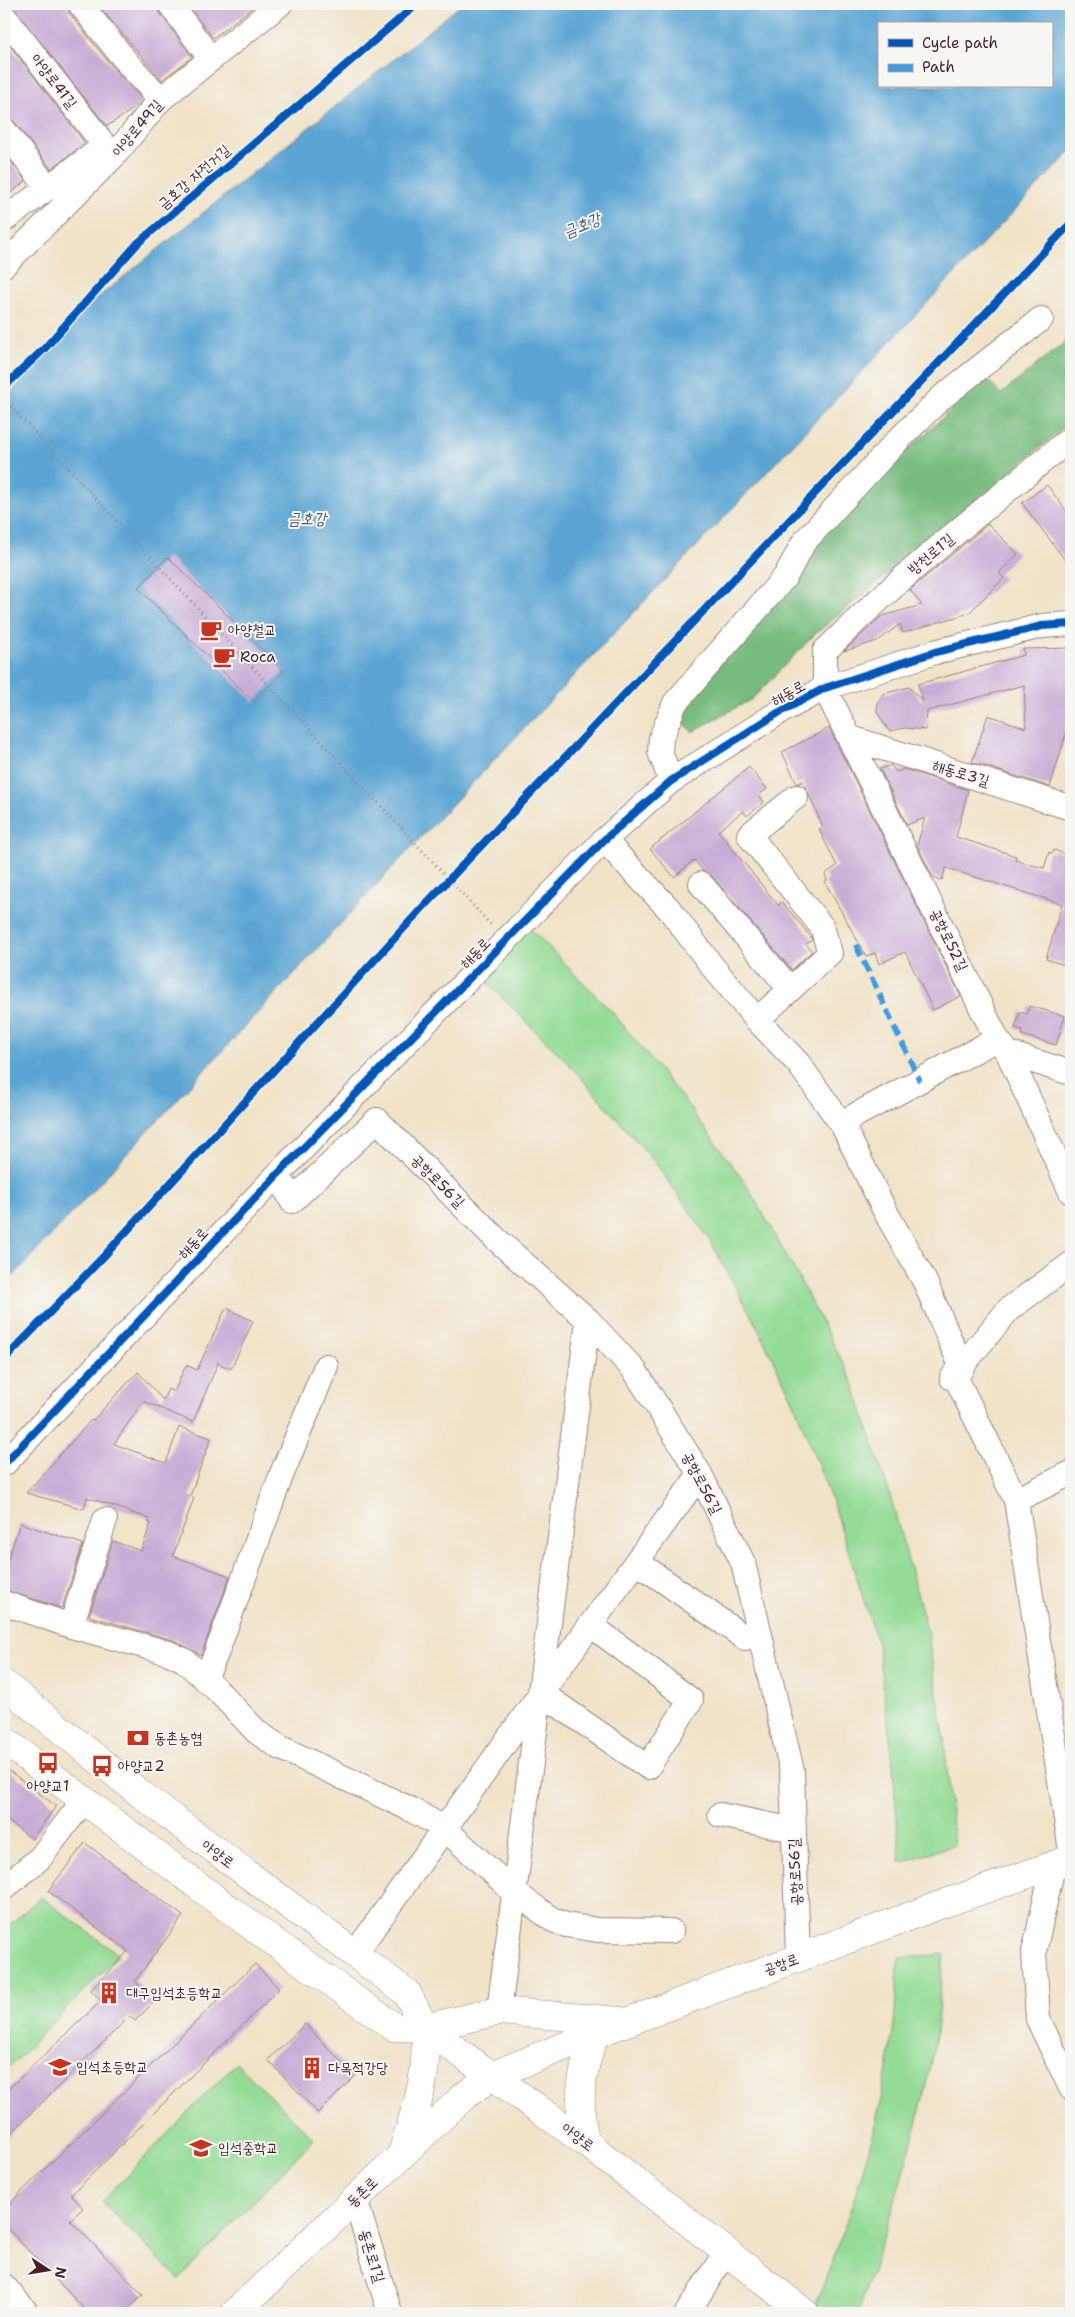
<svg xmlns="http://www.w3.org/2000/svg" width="1075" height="2317" font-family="'Shantell Sans','Poor Story',sans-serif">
<rect width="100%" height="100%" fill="#f6f6f2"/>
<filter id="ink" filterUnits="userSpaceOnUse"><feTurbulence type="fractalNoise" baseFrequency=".02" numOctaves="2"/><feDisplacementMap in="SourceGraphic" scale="10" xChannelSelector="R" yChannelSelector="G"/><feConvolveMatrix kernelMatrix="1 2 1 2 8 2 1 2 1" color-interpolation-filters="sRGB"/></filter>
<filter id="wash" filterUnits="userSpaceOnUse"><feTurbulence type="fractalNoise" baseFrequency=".0096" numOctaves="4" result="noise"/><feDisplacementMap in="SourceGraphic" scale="20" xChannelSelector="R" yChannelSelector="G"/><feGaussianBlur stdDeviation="1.12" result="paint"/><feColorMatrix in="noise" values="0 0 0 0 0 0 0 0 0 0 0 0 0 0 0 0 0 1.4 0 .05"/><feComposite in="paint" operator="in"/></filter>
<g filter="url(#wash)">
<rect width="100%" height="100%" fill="#f0e3c8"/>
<!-- green -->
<path fill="#94dc96" stroke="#6f7e60" d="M524,922L613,1013L683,1099L746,1184L794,1269L852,1380L889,1492L927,1629L944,1736L954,1845L900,1863L892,1753L877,1642L835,1509L792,1398L752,1317L709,1239L654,1161L568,1063L476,972Z
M41,1897L119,1955L4,2073V1930Z
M944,1954L935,2042L918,2120L891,2215L859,2310L857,2313H812C847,2228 877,2137 891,2046C896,2017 896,1987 899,1958Z
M236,2063L314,2139L179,2279L101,2202Z"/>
<!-- forest -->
<path fill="#77bc7f" stroke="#606e55" d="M1071,337V422L813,636L752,699L692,732L679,716L732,649L798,577L813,545L876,479L986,378L1001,394Z"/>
<!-- water -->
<path fill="#5ca5d3" stroke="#53627f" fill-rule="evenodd" d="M462,4H1071V151L410,849L4,1286V400L95,300ZM879,24H1051V86H879Z"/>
<g id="blocks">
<!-- building -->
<path fill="#c8add6" d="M10,4H67L69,13L119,75L143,100L129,112L107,126Z
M97,4H157L159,12L192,57L162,80Z
M187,4H257L213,38Z
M4,38L85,143L51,169L15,122L4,116Z
M4,152L26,181L4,198Z
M1047,485L1071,517V568L1022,503Z
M988,524L1018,554L999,573L1004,578L969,613L903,633L900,624L878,641L844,651L882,616L922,605L910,590Z
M168,557L284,671L254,702L138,588Z
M1071,648V718L1050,787L972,762L988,715L1026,728L1024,685L927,711L926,730L905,728L889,731L877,712L878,702L883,694L909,687L923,702L918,684L1024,655L1023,649Z
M829,728L961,996L933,1010L905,952L879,964L875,953L866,956L825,882L827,880L825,874L837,866L819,829L823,827L803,781L797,784L782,752Z
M891,765L896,772L904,769L968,790L956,837L1016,856L1015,860L1044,868L1049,852L1053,853L1054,850L1071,856V967L1046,959L1062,904L946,868L942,880L933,877L917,845L925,818L907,825L880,769Z
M749,767L767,789L759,795L764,802L747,816L743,811L718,831L778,905L782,902L811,937L812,940L806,944L812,951L792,970L711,875L703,871L694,860L674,877L650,849Z
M1029,1006L1065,1016L1056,1045L1022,1035L1023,1030L1015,1028L1020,1012L1027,1014Z
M226,1308L253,1321L231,1369L218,1363L193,1422L143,1401L114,1444L166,1463L179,1427L211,1438L190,1496L194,1498L173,1556L230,1576L201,1655L173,1640L89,1616L113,1541L141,1551L151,1523L148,1522L150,1519L87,1497L84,1509L26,1493L91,1420L92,1421L138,1372L163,1400L168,1389L174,1392L186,1365L197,1370Z
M20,1523L83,1544L62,1608L4,1590V1571Z
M4,1767L56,1806L32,1839L4,1818Z
M85,1843L183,1916L135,1981L155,2001L135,2021L130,2016L4,2140V2093L101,2001L91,1990L128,1951L48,1891Z
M255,1964L279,1989L71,2195L83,2208L70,2220L143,2295L124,2313H88L4,2225V2209Z
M305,2024L355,2076L318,2113L268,2060Z"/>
</g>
</g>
<g filter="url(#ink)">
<use href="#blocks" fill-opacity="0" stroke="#9d817a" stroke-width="1"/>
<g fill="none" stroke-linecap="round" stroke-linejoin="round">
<!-- minor casing -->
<g stroke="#9d817a" stroke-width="26">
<path id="minor" d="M80,4L130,66L161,99
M170,4L211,59
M4,16L105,146
M4,130L48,188
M4,220L105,146L110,154
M4,265L112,158L161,99L280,4
M1071,438C987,507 902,574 825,651V688L981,1007L997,1039L1008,1053L1071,1192
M851,738L1071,808
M671,781L660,752L661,738L675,703L785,577L804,542L897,441L941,398L1041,319
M604,840L669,909L712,966L757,1020L798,1063L843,1126L885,1211L925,1282L962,1368
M701,884L790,989
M757,1020L830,953L822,927L749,835L796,797
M1008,1053L1071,1073
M841,1123L997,1039
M278,1174L292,1201L377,1120L496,1239L588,1320L635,1371L700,1474L743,1563L792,1771L798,1958
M955,1376L1016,1500L1071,1851
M952,1378L1009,1309L1071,1264
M4,1464L278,1174L604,840L671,781L778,713L825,688L935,652L1042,626L1071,624
M1016,1500L1071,1473
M637,1562L745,1638
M4,1603L71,1626L169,1653L184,1660L217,1690L257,1732L279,1747L408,1808L444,1828L514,1892L553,1920L566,1925L598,1930L671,1931
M71,1626L105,1520
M205,1678L216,1654L281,1476L326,1366
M541,1693L648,1767L691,1700L592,1626
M720,1815L794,1830
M1053,1866L1034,1952L1038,2019L1071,2088
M4,1888L40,1858L84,1800
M354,1955L541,1693L700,1474
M499,2011L588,1320
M355,2199L390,2313
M4,2286L27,2313
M687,2313L726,2252"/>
</g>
<!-- major casing -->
<g stroke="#9d817a" stroke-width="29">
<path id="major" d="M4,1684L147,1799L407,1993L425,2028L585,2142L805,2313
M4,1740L242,1919L394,2027L425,2028L499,2011L621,2021
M585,2142C577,2100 580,2075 595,2034
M402,2153C416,2107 429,2077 425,2028
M235,2313L463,2097L493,2075L595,2034L937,1906L1071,1859"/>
</g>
<!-- path -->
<path stroke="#9d817a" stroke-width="3" stroke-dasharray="1 4" stroke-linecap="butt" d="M4,399L492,926"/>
<!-- minor -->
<use href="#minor" stroke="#fff" stroke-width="24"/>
<!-- major -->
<use href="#major" stroke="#fff" stroke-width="28"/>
<!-- quiet -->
<path stroke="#409be1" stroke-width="6" stroke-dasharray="12 6" stroke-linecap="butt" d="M856,945L920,1081"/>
<!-- cycleway casing -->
<g stroke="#f6f6f2" stroke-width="11">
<path id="cycleway" d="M4,387L45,348L138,243L417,4
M4,1360L104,1256L424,906L1071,223
M4,1464L278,1174L604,840L671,781L778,713L825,688L935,652L1042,626L1071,624"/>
</g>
<!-- cycleway -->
<use href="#cycleway" stroke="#0057b8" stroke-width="8"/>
</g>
</g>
<!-- icons -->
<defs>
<g id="cafe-bare" transform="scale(1.725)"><path d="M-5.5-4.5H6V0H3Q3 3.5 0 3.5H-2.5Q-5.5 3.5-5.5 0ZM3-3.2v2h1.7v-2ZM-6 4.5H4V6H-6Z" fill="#c8321e" stroke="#f6f6f2" stroke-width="2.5" paint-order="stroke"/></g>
<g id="bank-bare" transform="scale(1.725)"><path d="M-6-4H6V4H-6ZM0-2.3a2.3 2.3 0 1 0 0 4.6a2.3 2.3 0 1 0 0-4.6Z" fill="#c8321e" stroke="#f6f6f2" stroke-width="2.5" paint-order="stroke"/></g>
<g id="bus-bare" transform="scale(1.725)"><path d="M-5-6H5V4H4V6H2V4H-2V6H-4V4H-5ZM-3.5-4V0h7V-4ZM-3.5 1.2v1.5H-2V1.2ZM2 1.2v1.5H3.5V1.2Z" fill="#c8321e" stroke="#f6f6f2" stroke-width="2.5" paint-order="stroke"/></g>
<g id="building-bare" transform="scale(1.725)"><path d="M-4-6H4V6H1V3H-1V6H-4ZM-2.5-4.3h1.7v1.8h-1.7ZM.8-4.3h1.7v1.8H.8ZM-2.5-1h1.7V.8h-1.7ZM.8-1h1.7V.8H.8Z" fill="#c8321e" stroke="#f6f6f2" stroke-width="2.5" paint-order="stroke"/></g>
<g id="school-bare" transform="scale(1.725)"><path d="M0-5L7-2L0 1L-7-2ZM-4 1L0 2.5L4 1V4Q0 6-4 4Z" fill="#c8321e" stroke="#f6f6f2" stroke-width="2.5" paint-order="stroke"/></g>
</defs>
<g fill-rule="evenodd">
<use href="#cafe-bare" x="211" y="630"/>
<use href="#cafe-bare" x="224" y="657"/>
<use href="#bank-bare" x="138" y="1738"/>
<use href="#bus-bare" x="48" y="1763"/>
<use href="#bus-bare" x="102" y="1766"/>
<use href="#building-bare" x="109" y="1993"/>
<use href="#school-bare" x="60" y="2067"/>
<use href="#building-bare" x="312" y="2068"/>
<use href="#school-bare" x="201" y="2148"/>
</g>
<g text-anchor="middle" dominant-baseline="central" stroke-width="4" stroke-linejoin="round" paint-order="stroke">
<!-- street labels -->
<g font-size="15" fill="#4a1f2b" stroke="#f6f6f2">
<text transform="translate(54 81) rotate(52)">아양로41길</text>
<text transform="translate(137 128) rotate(-50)">아양로49길</text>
<text transform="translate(194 177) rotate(-41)">금호강 자전거길</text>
<text transform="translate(931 554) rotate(-40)">방천로1길</text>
<text transform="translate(788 693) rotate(-29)">해동로</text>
<text transform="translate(961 773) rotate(17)">해동로3길</text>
<text transform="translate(949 940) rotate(64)">공항로52길</text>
<text transform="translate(475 953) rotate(-46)">해동로</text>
<text transform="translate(438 1181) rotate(45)">공항로56길</text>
<text transform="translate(193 1243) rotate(-47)">해동로</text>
<text transform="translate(702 1483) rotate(62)">공항로56길</text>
<text transform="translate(218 1854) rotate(37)">아양로</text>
<text transform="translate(795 1872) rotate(-92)">공항로56길</text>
<text transform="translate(781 1964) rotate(-20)">공항로</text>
<text transform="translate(578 2137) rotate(37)">아양로</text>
<text transform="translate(362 2192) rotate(-44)">동촌로</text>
<text transform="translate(372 2256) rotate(73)">동촌로1길</text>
</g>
<!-- poi labels -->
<g font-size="15" fill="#4a1f2b" stroke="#f6f6f2" text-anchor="start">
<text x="228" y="630">아양철교</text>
<text x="240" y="657">Roca</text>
<text x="154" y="1738">동촌농협</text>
<text x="118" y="1766">아양교2</text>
<text x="48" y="1786" text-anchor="middle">아양교1</text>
<text x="126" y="1993">대구입석초등학교</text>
<text x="76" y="2067">입석초등학교</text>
<text x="328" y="2068">다목적강당</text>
<text x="218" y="2148">입석중학교</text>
</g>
<!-- water labels -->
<g font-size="16" font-style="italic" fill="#51556e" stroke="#f6f6f2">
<text transform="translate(582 225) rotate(-23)">금호강</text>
<text x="307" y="518">금호강</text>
</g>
</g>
<!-- margin -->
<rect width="1075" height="2317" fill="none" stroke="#f6f6f2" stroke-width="20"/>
<!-- legend -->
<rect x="878" y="22" width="175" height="65" fill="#f6f6f2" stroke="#b1a0a2"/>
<rect x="888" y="39" width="25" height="8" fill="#0057b8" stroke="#b1a0a2"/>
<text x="922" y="48" font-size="15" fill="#4a1f2b">Cycle path</text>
<rect x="888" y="64" width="25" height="8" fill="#409be1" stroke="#b1a0a2"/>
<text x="922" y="72" font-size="15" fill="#4a1f2b">Path</text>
<!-- north arrow -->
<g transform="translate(48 2270) rotate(102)" stroke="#f6f6f2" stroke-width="4" paint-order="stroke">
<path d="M0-4L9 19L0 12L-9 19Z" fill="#4a1f2b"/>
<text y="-8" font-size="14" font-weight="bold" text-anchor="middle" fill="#4a1f2b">N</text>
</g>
</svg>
